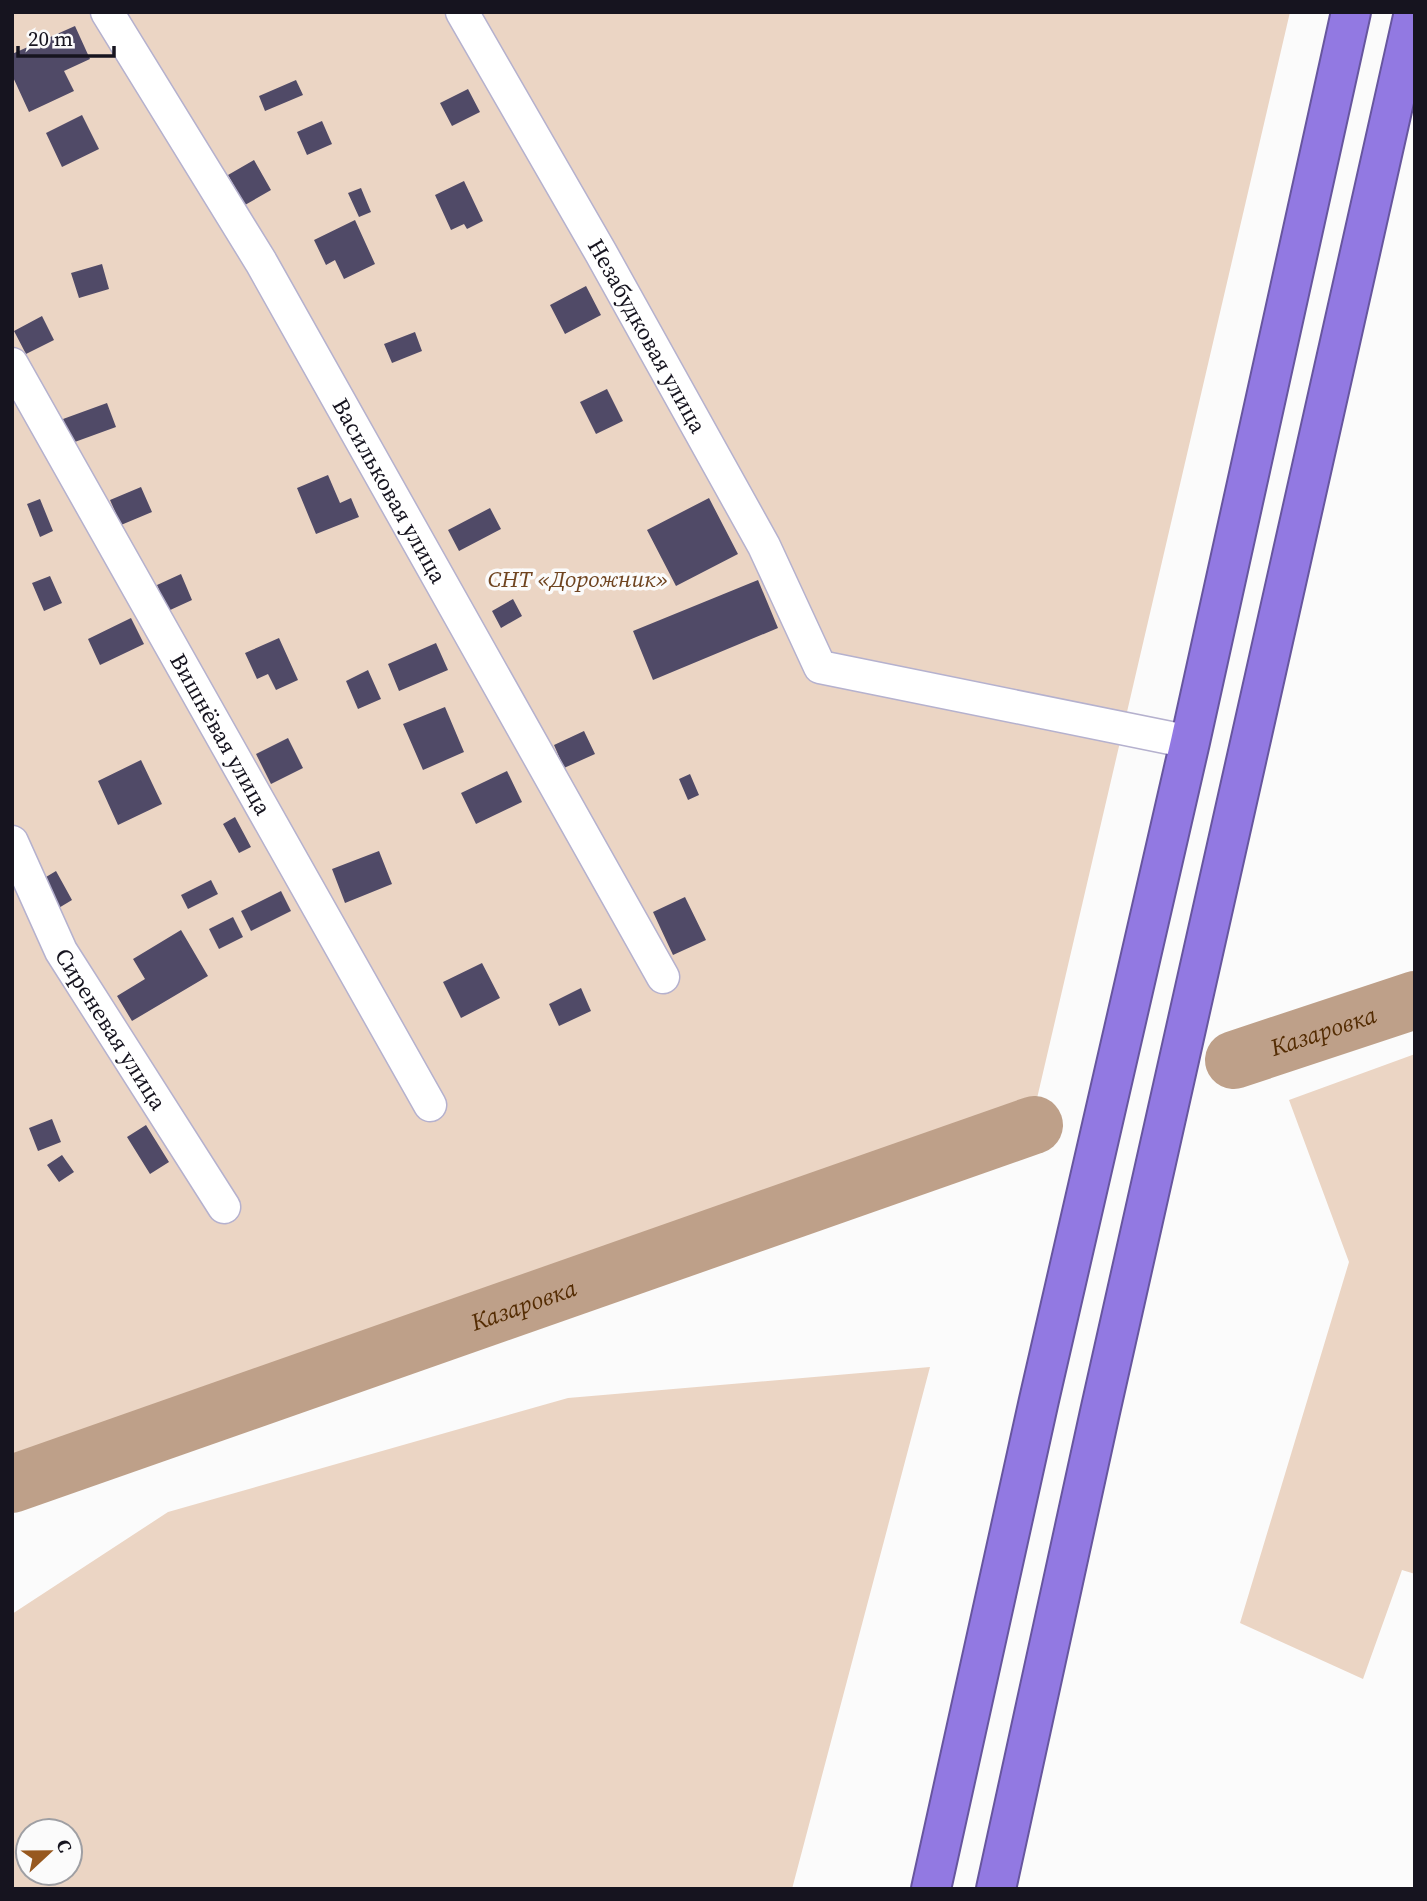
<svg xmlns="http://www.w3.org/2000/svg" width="1427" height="1901" font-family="'Source Serif 4',serif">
<rect width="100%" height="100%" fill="#fbfbfb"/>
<!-- green -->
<path fill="#ebd5c4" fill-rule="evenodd" d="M12,12H1290L1035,1107L12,1471Z
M1415,1054V1574L1402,1570L1363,1679L1240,1623L1349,1262L1289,1100Z
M930,1367L792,1889H12V1614L168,1512L568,1398ZM28,1831H70V1873H28Z"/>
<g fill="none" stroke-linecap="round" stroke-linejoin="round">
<!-- river -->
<g stroke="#bea089" stroke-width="58">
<path id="s1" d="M1234,1060L1415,1000"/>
<path id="s2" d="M12,1484L1034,1125"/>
</g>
</g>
<!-- building -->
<path fill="#504a67" d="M75,26L90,59L64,71L74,91L29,112L12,75V54Z
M296,80L303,95L265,111L259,96Z
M468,89L480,112L452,126L440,103Z
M82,115L99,149L62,167L46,133Z
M322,121L332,144L307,155L297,132Z
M254,160L271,190L245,205L228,175Z
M464,181L483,221L467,229L464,224L451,230L435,195Z
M361,188L371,212L359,217L348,193Z
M355,220L375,264L344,279L335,260L326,265L314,240Z
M102,264L109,289L79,298L71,273Z
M586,286L601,315L565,334L550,305Z
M42,316L54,340L26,354L14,331Z
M415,332L422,351L392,363L384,344Z
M607,389L623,421L596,434L580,402Z
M107,403L116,427L72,443L63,419Z
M328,475L340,503L351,498L359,517L316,534L297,488Z
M141,487L152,512L121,525L110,500Z
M709,498L738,554L676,586L647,530Z
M40,499L53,531L40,537L27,504Z
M490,508L501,529L459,551L448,530Z
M181,574L192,600L168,611L157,585Z
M50,576L62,603L44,611L32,583Z
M758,580L778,628L653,680L633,631Z
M513,599L522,616L501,628L492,611Z
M131,618L144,644L100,665L88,639Z
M279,638L298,680L276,690L268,674L257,679L245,653Z
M436,643L448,670L399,691L388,664Z
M368,670L381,699L358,709L346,681Z
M445,707L464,752L423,770L403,724Z
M584,731L595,754L564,768L554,745Z
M288,738L303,768L271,784L256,754Z
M141,760L162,804L118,825L98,781Z
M507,771L522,802L476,824L461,793Z
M690,774L699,795L688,800L679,779Z
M235,817L251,847L239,853L223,824Z
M379,851L392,884L345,903L332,869Z
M56,871L72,900L57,909L41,880Z
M211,880L218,894L188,909L181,895Z
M281,891L291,911L251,931L241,911Z
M685,897L706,940L673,955L653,912Z
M233,917L243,937L219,949L209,929Z
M181,930L208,976L132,1021L117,996L145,979L133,959Z
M482,963L500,998L461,1018L443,982Z
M581,988L591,1011L559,1026L549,1004Z
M52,1119L61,1142L38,1151L29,1128Z
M146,1125L169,1162L150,1174L127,1137Z
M62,1155L74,1172L59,1182L47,1165Z"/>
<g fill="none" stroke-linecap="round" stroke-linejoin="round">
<!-- minor casing -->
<g stroke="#b5b1ce" stroke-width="35">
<g id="minor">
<path id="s3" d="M107,12L261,262L663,977"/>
<path id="s4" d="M462,12L601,253L764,546L820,667L1190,742"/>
<path id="s5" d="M12,364L430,1105"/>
<path id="s6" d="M12,842L61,951L224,1207"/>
</g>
</g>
<!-- highway casing -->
<g stroke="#67569e" stroke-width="42">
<path id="highway" d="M931,1889L1039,1400L1190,742L1351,12
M996,1889L1100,1412L1414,12"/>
</g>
<!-- minor -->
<use href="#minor" stroke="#fff" stroke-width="32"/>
<!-- highway -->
<use href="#highway" stroke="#9279e2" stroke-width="38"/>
</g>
<g text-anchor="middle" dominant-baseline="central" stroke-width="7" stroke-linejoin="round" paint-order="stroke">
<!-- street labels -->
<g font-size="23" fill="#16141f" stroke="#fbfbfb">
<text stroke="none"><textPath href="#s4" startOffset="373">Незабудковая улица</textPath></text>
<text stroke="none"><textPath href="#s3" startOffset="556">Васильковая улица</textPath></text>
<text stroke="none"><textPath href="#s5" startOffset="425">Вишнёвая улица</textPath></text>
<text stroke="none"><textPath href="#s6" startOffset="212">Сиреневая улица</textPath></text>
</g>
<!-- park labels -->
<g font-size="23" font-style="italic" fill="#6f4420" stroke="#fbfbfb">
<text x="578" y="579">СНТ «Дорожник»</text>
</g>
<!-- water labels -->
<g font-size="24" font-style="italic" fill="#542c03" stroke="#fbfbfb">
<text stroke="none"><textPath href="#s1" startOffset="94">Казаровка</textPath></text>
<text stroke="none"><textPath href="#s2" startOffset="542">Казаровка</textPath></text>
</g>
</g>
<!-- border -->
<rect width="1427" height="1901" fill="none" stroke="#16141f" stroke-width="28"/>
<!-- north arrow -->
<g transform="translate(49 1852) rotate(68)"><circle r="33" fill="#fbfbfb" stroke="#9f9fa3" stroke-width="2"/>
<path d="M0-5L12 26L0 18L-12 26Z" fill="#97581f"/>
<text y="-10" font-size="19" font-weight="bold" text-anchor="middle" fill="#16141f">С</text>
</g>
<!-- scale -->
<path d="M18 46v10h96v-10" fill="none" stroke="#16141f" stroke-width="3.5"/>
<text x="28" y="46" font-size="21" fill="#16141f" stroke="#fbfbfb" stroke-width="5" paint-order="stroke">20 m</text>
</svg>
